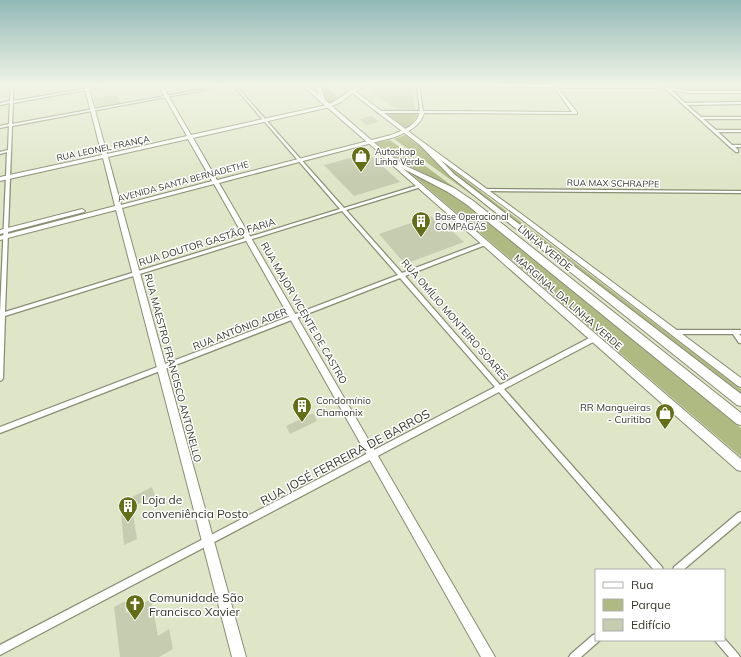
<svg xmlns="http://www.w3.org/2000/svg" width="741" height="657" font-family="Mulish,sans-serif">
<rect width="100%" height="100%" fill="#dfe6c8"/>
<!-- green -->
<path fill="#afb982" d="M319,85H325L338,98L329,103L321,92Z
M654,85H741V91C712,92 682,92 654,85Z
M388,113H415L418,115L411,124L406,128L386,114Z
M405,135L426,151L448,175L479,200L394,139Z
M390,140L474,202L443,183L401,162L376,143Z
M442,162L741,389V395L455,175Z
M408,171L436,185L464,202L741,428V457Z"/>
<!-- building -->
<path fill="#c6ccaf" d="M372,88H412L415,109L395,108L373,93L378,92Z
M117,94L120,103L96,107L94,98Z
M372,116L379,122L366,125L359,119Z
M368,153L400,182L354,196L324,165Z
M431,216L445,231L450,229L464,242L405,264L379,234Z
M313,413L317,421L290,434L286,426Z
M152,487L155,496L132,507L137,539L124,545L120,503Z
M151,599L158,636L169,629L173,649L159,657H120L114,607L125,601L126,613Z"/>
<g fill="none" stroke-linecap="round" stroke-linejoin="round">
<!-- street casing -->
<g stroke="#898e73" stroke-width="2.5">
<path id="street" d="M11,85H13V101L108,85H112L13,103L12,124L226,85H230L12,126L5,312L340,209L233,85H235L344,208L419,185H421V187L346,210L402,273L484,242H488V244L405,276L500,385L593,336H597L598,338L597,340L504,389L662,567L663,570H654L499,392L0,655V645L495,387L400,278L0,433V427L398,275L342,211L5,316L3,378L2,380L0,381V313L7,152L0,154V152L8,150L9,126L0,128V126L9,124L10,103L0,105V103L10,101Z
M417,85H419L423,113H378V111H420Z
M667,88H669L685,103L741,102V104L687,105L701,117H741V119H703L716,130H741V132H718L732,145H741V147H735L738,150V152H736L730,147L667,90Z
M485,189L741,191V193L486,191H485Z
M672,330H741V334H739L741,336V343H739L733,334H672L671,332Z
M741,512V521L683,570H673L674,567L738,513Z
M596,634V640H600L599,641L581,657H569L571,654L593,635Z
M724,638L738,654L740,657H729L717,643L715,640H724Z"/>
</g>
<!-- secondary casing -->
<g stroke="#898e73" stroke-width="2">
<path id="secondary" d="M84,85H88L107,154L187,136L158,85H162L191,135L327,105C342,99 353,84 370,85L357,90L341,102L330,107L193,138L217,180L391,135C404,130 416,126 420,112L422,111L572,112L554,87L378,86L376,85L655,86L691,91H741V93H691L655,88H558L577,112V114L424,113C420,127 407,132 395,137L219,183L495,657H481L214,184L122,208L246,657H232L116,210L0,240V236L115,206L103,158L0,181V177L102,155ZM188,139L212,181L121,205L108,157Z
M302,85H306L325,100V102H321Z
M420,143H424L520,213L741,378V387L738,386L516,215L420,145Z
M381,153H385L741,459V471L737,470L381,155Z
M82,209L85,211L84,212L0,234V230Z"/>
</g>
<!-- highway casing -->
<g stroke="#898e73" stroke-width="2">
<path id="highway" d="M315,85H320L325,100L385,152L408,167L454,188L472,200L741,413V425L737,424L466,204L448,192L404,169L381,154L321,102Z
M342,85H347L424,143L454,174L741,394V406L737,405L450,176L420,145Z"/>
</g>
<!-- street -->
<use href="#street" fill="#fff" fill-rule="evenodd"/>
<!-- secondary -->
<use href="#secondary" fill="#fff" fill-rule="evenodd"/>
<!-- highway -->
<use href="#highway" fill="#fff" fill-rule="evenodd"/>
</g>
<!-- sky -->
<linearGradient id="sky" x2="0" y2="1"><stop stop-color="#92b9b6"/><stop offset="0.48" stop-color="#f1f4e6"/><stop offset="1" stop-color="#f1f4e6" stop-opacity="0"/></linearGradient>
<rect width="741" height="177" fill="url(#sky)"/>
<!-- icons -->
<defs>
<g id="shop-pin" transform="scale(1)"><path d="M0 17L-7.5 6A9.5 9.5 0 1 1 7.5 6Z" fill="#636e17" stroke="#fff"/><path d="M-5-2.5h2.3a2.7 3.5 0 0 1 5.4 0H5L5.5 6h-11ZM-1.5-2.5h3a1.5 2.3 0 0 0-3 0Z" fill="#fff"/></g>
<g id="building-pin" transform="scale(1)"><path d="M0 17L-7.5 6A9.5 9.5 0 1 1 7.5 6Z" fill="#636e17" stroke="#fff"/><path d="M-4-6H4V6H1V3H-1V6H-4ZM-2.5-4.3h1.7v1.8h-1.7ZM.8-4.3h1.7v1.8H.8ZM-2.5-1h1.7V.8h-1.7ZM.8-1h1.7V.8H.8Z" fill="#fff"/></g>
<g id="church-pin" transform="scale(1)"><path d="M0 17L-7.5 6A9.5 9.5 0 1 1 7.5 6Z" fill="#636e17" stroke="#fff"/><path d="M-1.2-6h2.4v3.5h3.3v2.4h-3.3V6h-2.4V-.1h-3.3v-2.4h3.3Z" fill="#fff"/></g>
</defs>
<g fill-rule="evenodd">
<use href="#shop-pin" x="361" y="156"/>
<use href="#building-pin" x="421" y="221"/>
<use href="#building-pin" x="302" y="406"/>
<use href="#shop-pin" x="665" y="413"/>
<use href="#building-pin" x="128" y="506"/>
<use href="#church-pin" x="135" y="604"/>
</g>
<g text-anchor="middle" dominant-baseline="central" stroke-width="3" stroke-linejoin="round" paint-order="stroke">
<!-- far-street labels -->
<g font-size="9" fill="#35372c" stroke="#fff">
<text transform="translate(103 148) rotate(-12)">RUA LEONEL FRANÇA</text>
<text transform="translate(183 181) rotate(-15)">AVENIDA SANTA BERNADETHE</text>
<text transform="translate(613 183) rotate(1)">RUA MAX SCHRAPPE</text>
</g>
<!-- far-poi labels -->
<g font-size="9" fill="#35372c" stroke="#fff" text-anchor="start">
<text x="375" y="151">Autoshop<tspan x="375" dy="10">Linha Verde</tspan></text>
<text x="435" y="216">Base Operacional<tspan x="435" dy="10">COMPAGÁS</tspan></text>
</g>
<!-- street labels -->
<g font-size="10" fill="#35372c" stroke="#fff">
<text transform="translate(207 242) rotate(-17)">RUA DOUTOR GASTÃO FARIA</text>
<text transform="translate(545 248) rotate(39)">LINHA VERDE</text>
<text transform="translate(568 302) rotate(41)">MARGINAL DA LINHA VERDE</text>
<text transform="translate(304 313) rotate(60)">RUA MAJOR VICENTE DE CASTRO</text>
<text transform="translate(455 320) rotate(49)">RUA OMÍLIO MONTEIRO SOARES</text>
<text transform="translate(240 329) rotate(-21)">RUA ANTÔNIO ADER</text>
<text transform="translate(173 368) rotate(75)">RUA MAESTRO FRANCISCO ANTONELLO</text>
</g>
<!-- poi labels -->
<g font-size="10" fill="#35372c" stroke="#fff" text-anchor="start">
<text x="316" y="400">Condomínio<tspan x="316" dy="12">Chamonix</tspan></text>
<text x="651" y="407" text-anchor="end">RR Mangueiras<tspan x="651" dy="12">- Curitiba</tspan></text>
</g>
<!-- near-street labels -->
<g font-size="12" fill="#35372c" stroke="#fff">
<text transform="translate(345 457) rotate(-28)">RUA JOSÉ FERREIRA DE BARROS</text>
</g>
<!-- near-poi labels -->
<g font-size="12" fill="#35372c" stroke="#fff" text-anchor="start">
<text x="142" y="499">Loja de<tspan x="142" dy="14">conveniência Posto</tspan></text>
<text x="149" y="597">Comunidade São<tspan x="149" dy="14">Francisco Xavier</tspan></text>
</g>
</g>
<!-- legend -->
<rect x="595" y="569" width="130" height="72" fill="#ffffff" stroke="#aeafab"/>
<rect x="603" y="582" width="20" height="6" fill="#ffffff" stroke="#aeafab"/>
<text x="631" y="589" font-size="12" fill="#35372c">Rua</text>
<rect x="603" y="599" width="20" height="12" fill="#afb982" stroke="#aeafab"/>
<text x="631" y="609" font-size="12" fill="#35372c">Parque</text>
<rect x="603" y="619" width="20" height="12" fill="#c6ccaf" stroke="#aeafab"/>
<text x="631" y="629" font-size="12" fill="#35372c">Edifício</text>
</svg>
